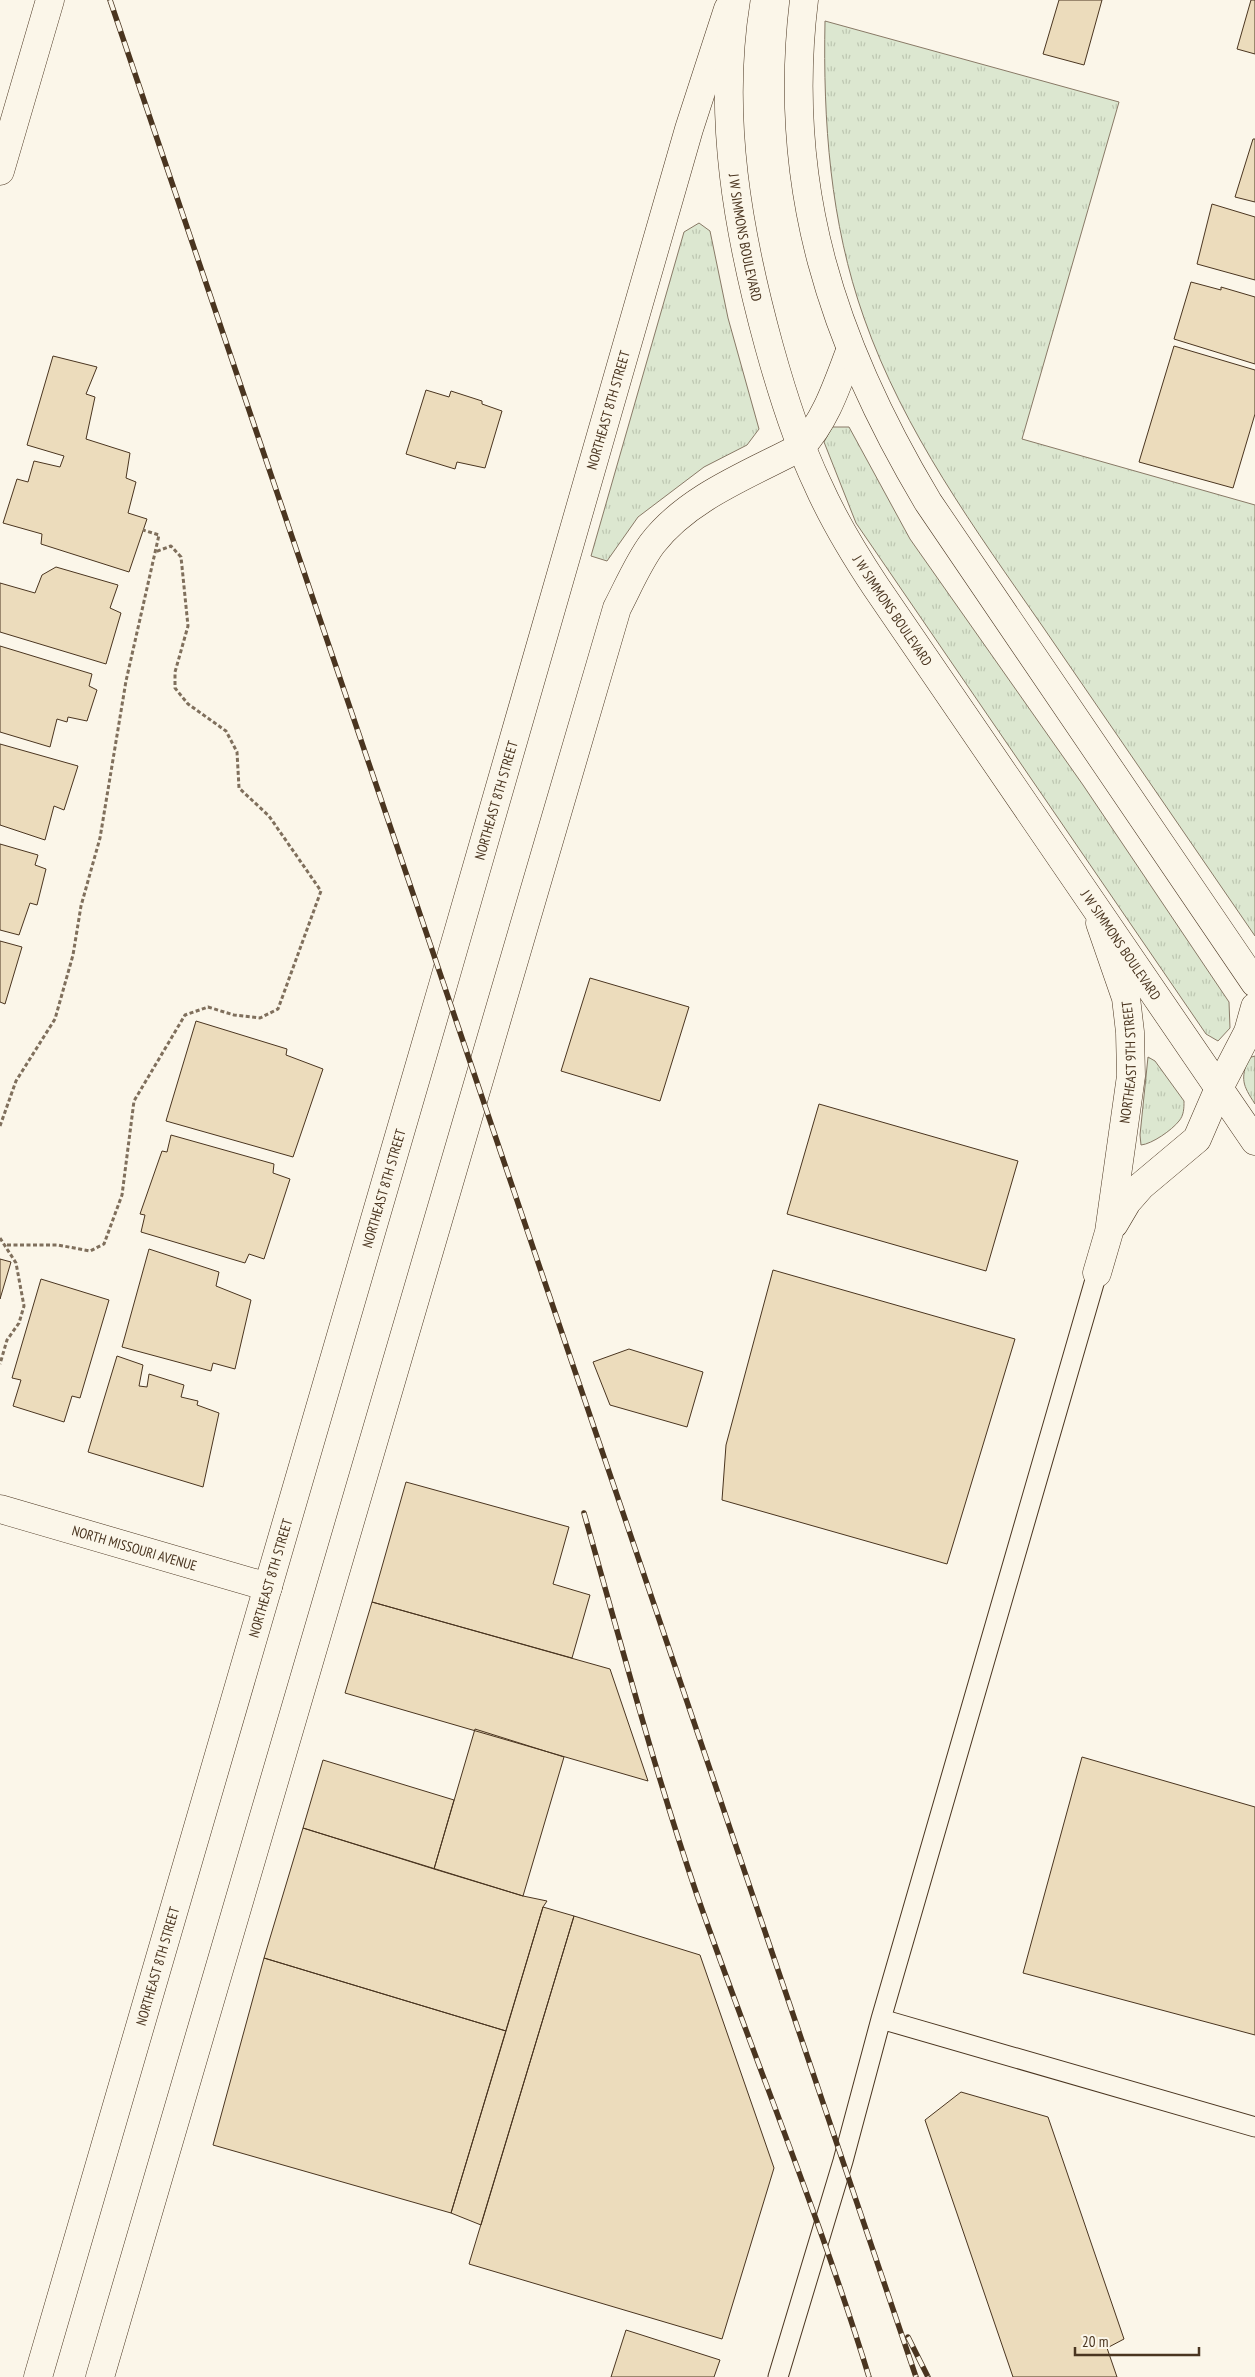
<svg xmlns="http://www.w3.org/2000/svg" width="1255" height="2377" font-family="'PT Sans Narrow',sans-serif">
<defs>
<pattern id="grass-tufts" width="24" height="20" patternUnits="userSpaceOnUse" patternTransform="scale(1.25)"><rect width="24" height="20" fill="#dce7d0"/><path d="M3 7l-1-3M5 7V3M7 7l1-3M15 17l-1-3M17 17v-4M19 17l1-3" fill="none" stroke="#bec7b2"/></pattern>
</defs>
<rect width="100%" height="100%" fill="#fbf6e9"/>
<!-- grass -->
<path fill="url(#grass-tufts)" stroke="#887966" d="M825,21L1119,102L1022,439L1255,505V936C1184,833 1114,730 1043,627C975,529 904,432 864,318C830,222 823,121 825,21Z
M699,223L710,231L728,318L759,429L747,445L704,467L638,517L607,561L591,556L684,232Z
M832,427H849L910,539L1083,785L1229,1002L1230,1028L1218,1041L1206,1034L856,523L824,442Z
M1255,1056V1104C1242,1084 1241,1080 1248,1058Z
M1148,1057L1155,1061L1184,1101C1184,1108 1184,1115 1179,1121C1172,1130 1152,1144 1141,1145L1140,1135Z"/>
<!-- building -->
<path fill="#ecdcbc" stroke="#4a3520" d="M1059,0H1102L1084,65L1043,54Z
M1251,0H1255V54L1237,49Z
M1253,139H1255V202L1235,197Z
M1212,204L1255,217V280L1197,264Z
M1191,282L1221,290V287L1255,297V364L1174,339Z
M1174,346L1255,370V414L1233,488L1139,462Z
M53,356L97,367L86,394L95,397L86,439L130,453L126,478L136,482L128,513L147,519L129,572L41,544L42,534L3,523L17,479L28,482L34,461L60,467L64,456L27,445Z
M426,390L449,397L451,391L482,401V404L502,411L485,468L457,462L455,469L406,454Z
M56,567L118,585L110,608L121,613L106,664L0,632V583L35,593L42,575Z
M0,646L92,674L89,686L97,690L87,721L68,717L67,722L57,719L50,747L0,732Z
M0,744L78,766L64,810L54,806L45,840L0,825Z
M0,844L38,855L35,865L46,869L37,905L30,903L19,935L0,930Z
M0,941L22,947L5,1004L0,1002Z
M590,978L689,1007L660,1101L561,1071Z
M196,1021L287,1049L286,1055L323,1069L293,1157L166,1121Z
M819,1104L1018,1161L986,1271L787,1214Z
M171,1135L274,1164L273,1173L290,1179L264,1259L249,1254L245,1263L141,1232L145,1215L140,1214L162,1151L167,1152Z
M149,1249L219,1272L216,1286L251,1300L235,1369L213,1363L211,1371L122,1347Z
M0,1259L11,1262L0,1299Z
M773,1270L1015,1339L947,1564L722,1500L726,1445Z
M41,1279L109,1300L80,1398L72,1396L64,1422L13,1406L21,1380L12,1378Z
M629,1349L703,1372L687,1427L610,1405L593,1362Z
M117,1356L143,1365L139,1386L147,1387L149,1374L184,1385L181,1397L198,1401L197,1405L219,1413L203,1487L88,1452Z
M406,1482L569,1527L553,1584L590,1595L572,1658L372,1602Z
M372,1602L610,1669L648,1781L345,1693Z
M475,1729L564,1757L523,1896L434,1869Z
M1082,1757L1255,1807V2035L1023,1973Z
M323,1760L454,1800L434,1869L303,1828Z
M303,1828L523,1896L547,1901L543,1907L506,2031L264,1958Z
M543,1907L574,1916L481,2225L451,2213Z
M574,1916L700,1955L774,2168L722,2339L469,2264Z
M264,1958L506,2031L451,2213L213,2145Z
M961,2092L1048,2117L1124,2339L1107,2348L1117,2377H1013L925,2120Z
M626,2330L720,2360L714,2377H611Z"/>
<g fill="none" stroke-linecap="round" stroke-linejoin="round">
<!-- service casing -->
<g stroke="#4a3520" stroke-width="21">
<path id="service" d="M881,2019L1255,2127
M778,2377L843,2161L881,2019L1097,1273"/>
</g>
<!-- minor casing -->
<g stroke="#4a3520" stroke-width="29">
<g id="minor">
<path d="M0,171L50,0"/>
<path d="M1114,1224L1127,1202L1141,1186L1197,1139L1219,1088L1248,1032L1255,1007"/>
<path id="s1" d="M1097,1273L1109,1232L1131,1076L1130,1032L1126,998L1100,923"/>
<path id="s2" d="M0,1509L268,1587"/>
</g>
</g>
<!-- tertiary casing -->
<g stroke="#4a3520" stroke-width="29">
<g id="tertiary">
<path id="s3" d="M38,2377L443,985L689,129L728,9"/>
<path d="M100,2377L617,608C628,587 638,563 652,544C688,497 750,474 801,447C826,420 837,385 850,351"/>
</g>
</g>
<!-- secondary casing -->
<g stroke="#4a3520" stroke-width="29">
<g id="secondary">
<path id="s4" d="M736,0C717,117 738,233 769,346C782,393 797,441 818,485C834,521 854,554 876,587L1255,1141"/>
<path d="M804,0C781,187 833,343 928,502L1255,983"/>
</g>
</g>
<!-- path -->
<path stroke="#7f6f5c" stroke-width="3" stroke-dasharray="4 2.5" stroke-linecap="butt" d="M0,1126L16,1081L55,1019L73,955L81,906L100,838L126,681L159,535L143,530
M0,1238L16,1263L24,1306L19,1323L7,1340L0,1364
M7,1245H58L90,1251L104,1244L122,1195L134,1101L185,1015L208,1007L234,1015L260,1018L278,1009L321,891L269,816L239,788L237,752L226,731L188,704L175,688V672L188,626L181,557L171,546L155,552"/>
<!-- service -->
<use href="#service" stroke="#fbf6e9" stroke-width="19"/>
<!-- minor -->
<use href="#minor" stroke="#fbf6e9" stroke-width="28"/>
<!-- tertiary -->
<use href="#tertiary" stroke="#fbf6e9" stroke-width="28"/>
<!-- secondary -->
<use href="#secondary" stroke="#fbf6e9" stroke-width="28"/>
<!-- rail casing -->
<g stroke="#4a3520" stroke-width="5.5">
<path id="rail" d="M110,0L916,2377
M584,1513C620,1640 654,1769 697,1895C753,2056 819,2214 869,2377
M908,2337L928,2377"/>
</g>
<!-- rail -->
<use href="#rail" stroke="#fbf6e9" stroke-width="4" stroke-dasharray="11" stroke-linecap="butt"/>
</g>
<g text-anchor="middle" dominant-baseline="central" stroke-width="4" stroke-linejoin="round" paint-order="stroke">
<!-- street labels -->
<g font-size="14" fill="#4a3520" stroke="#fbf6e9">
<text stroke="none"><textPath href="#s4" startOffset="239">J W SIMMONS BOULEVARD</textPath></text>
<text stroke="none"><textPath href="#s3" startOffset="2048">NORTHEAST 8TH STREET</textPath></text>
<text stroke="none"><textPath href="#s4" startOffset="644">J W SIMMONS BOULEVARD</textPath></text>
<text stroke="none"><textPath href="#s3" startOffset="1642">NORTHEAST 8TH STREET</textPath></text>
<text stroke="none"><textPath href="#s4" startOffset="1049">J W SIMMONS BOULEVARD</textPath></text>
<text stroke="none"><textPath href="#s1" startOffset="214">NORTHEAST 9TH STREET</textPath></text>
<text stroke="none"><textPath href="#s3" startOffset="1238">NORTHEAST 8TH STREET</textPath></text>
<text stroke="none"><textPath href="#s2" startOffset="140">NORTH MISSOURI AVENUE</textPath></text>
<text stroke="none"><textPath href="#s3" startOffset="832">NORTHEAST 8TH STREET</textPath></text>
<text stroke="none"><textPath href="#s3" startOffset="428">NORTHEAST 8TH STREET</textPath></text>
</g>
</g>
<!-- scale -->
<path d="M1075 2347v8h124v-8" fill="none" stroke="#4a3520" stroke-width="2.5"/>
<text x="1082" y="2347" font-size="15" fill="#4a3520" stroke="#fbf6e9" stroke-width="4" paint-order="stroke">20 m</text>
</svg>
